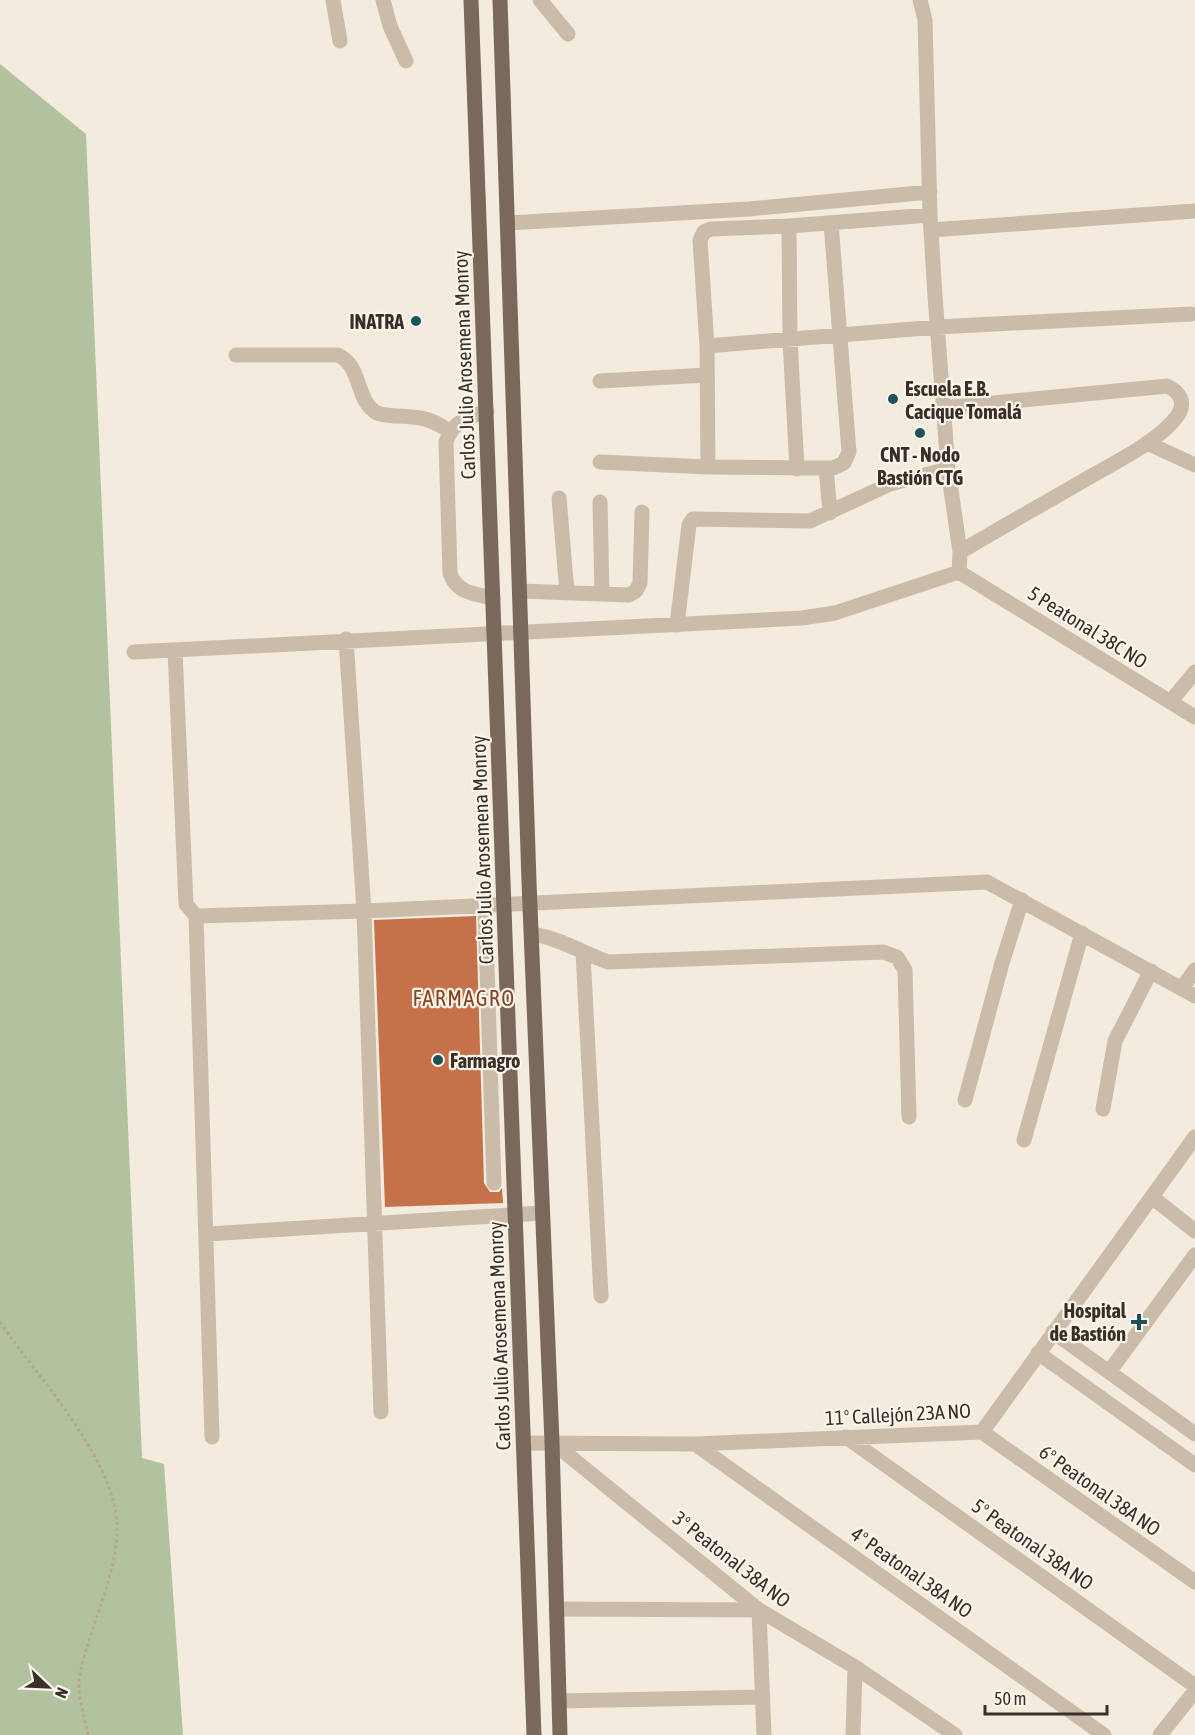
<svg xmlns="http://www.w3.org/2000/svg" width="1195" height="1735" font-family="'Asap Condensed',sans-serif">
<rect width="100%" height="100%" fill="#f2ebde"/>
<!-- green -->
<path fill="#b3c29e" d="M0,64L86,134L142,1458L164,1464L183,1735H0Z"/>
<!-- building -->
<path fill="#c5724a" d="M476,916L484,1183L490,1192H499L502,1188L503,1203L385,1207L374,920Z"/>
<g fill="none" stroke-linecap="round" stroke-linejoin="round">
<!-- path -->
<path stroke="#b7a694" stroke-width="3" stroke-dasharray="3 3" stroke-linecap="butt" d="M0,1322C38,1379 121,1463 117,1535C115,1571 99,1607 89,1641C85,1655 79,1671 79,1685C79,1701 85,1719 88,1735"/>
<!-- minor -->
<path stroke="#cbbcaa" stroke-width="15" d="M333,0L340,41
M383,0L390,26L406,61
M540,0L568,34
M507,223L749,209L930,192
M789,226L790,340L797,469
M931,230L1195,211
M707,346L937,327L1191,314
M236,355H338C363,367 355,401 377,413C382,415 389,415 395,416C418,417 430,417 449,431
M600,381L707,375
M943,408L1167,386C1180,392 1186,402 1178,415C1161,440 1114,463 1088,478C1045,503 1002,527 960,552
M487,411C468,417 452,422 446,442L450,573C456,593 475,594 493,598
M1147,443L1195,465
M600,462L708,467L833,468L844,463L849,452L831,223
M708,467L707,346L700,240L704,232L711,229L789,226L930,215
M826,468L830,513
M559,498L567,593
M600,502L602,594
M959,572L1195,717
M520,591L629,595L636,591L640,583L642,512
M677,625L689,525L693,519L810,521L890,484L948,469
M346,639L364,911L381,1412
M175,650L186,904L196,916L364,911L987,882L1195,996
M134,652L802,618L835,613L959,572L960,552L948,469L935,296L930,215L925,20L920,0
M1170,702L1195,672
M485,906L494,1183
M196,916L212,1437
M532,934C559,938 583,953 608,962L883,952L897,957L905,970L909,1117
M583,953L601,1296
M1182,988L1195,970
M965,1100L1002,963L1022,900
M1103,1109L1115,1041L1151,971
M1024,1140L1082,933
M1152,1197L1195,1231
M207,1234L542,1213
M1053,1332L1109,1372L1195,1255
M1038,1353L1195,1465
M1109,1372L1195,1434
M982,1432L1195,1582
M846,1437L1195,1686
M552,1442L759,1610L855,1667L955,1735
M524,1443L695,1444L982,1432L1195,1137
M695,1444L1104,1735
M556,1609L759,1610L764,1735
M559,1701L763,1697
M853,1735L855,1667
M1160,1735L1195,1691"/>
<!-- major -->
<path stroke="#7a685b" stroke-width="15" d="M471,0L534,1735
M500,0L529,882L552,1442L560,1735"/>
</g>
<!-- markers -->
<g fill="#1f515a" stroke="#faf4eb" stroke-width="2">
<circle cx="416" cy="321" r="6"/>
<circle cx="893" cy="399" r="6"/>
<circle cx="920" cy="433" r="6"/>
<circle cx="438" cy="1060" r="6"/>
<path d="M1136 1313h6v6h6v6h-6v6h-6v-6h-6v-6h6z"/>
</g>
<g text-anchor="middle" dominant-baseline="central" stroke-width="4.5" stroke-linejoin="round" paint-order="stroke">
<!-- poi labels -->
<g font-size="20" font-weight="bold" fill="#382f29" stroke="#faf4eb" text-anchor="end">
<text x="404" y="321">INATRA</text>
<text x="905" y="388" text-anchor="start">Escuela E.B.<tspan x="905" dy="23">Cacique Tomalá</tspan></text>
<text x="920" y="454" text-anchor="middle">CNT - Nodo<tspan x="920" dy="23">Bastión CTG</tspan></text>
<text x="450" y="1060" text-anchor="start">Farmagro</text>
<text x="1126" y="1310">Hospital<tspan x="1126" dy="23">de Bastión</tspan></text>
</g>
<!-- street labels -->
<g font-size="20" fill="#382f29" stroke="#faf4eb">
<text transform="translate(464 365) rotate(-92)">Carlos Julio Arosemena Monroy</text>
<text transform="translate(1088 627) rotate(32)">5 Peatonal 38C NO</text>
<text transform="translate(482 850) rotate(-92)">Carlos Julio Arosemena Monroy</text>
<text transform="translate(499 1336) rotate(-92)">Carlos Julio Arosemena Monroy</text>
<text transform="translate(898 1414) rotate(-3)">11º Callejón 23A NO</text>
<text transform="translate(1100 1490) rotate(35)">6º Peatonal 38A NO</text>
<text transform="translate(1033 1544) rotate(35)">5° Peatonal 38A NO</text>
<text transform="translate(732 1559) rotate(38)">3° Peatonal 38A NO</text>
<text transform="translate(912 1572) rotate(35)">4° Peatonal 38A NO</text>
</g>
<!-- quarter labels -->
<g font-size="22" letter-spacing="1.5" fill="#874323" stroke="#faf4eb">
<text x="464" y="998">FARMAGRO</text>
</g>
</g>
<!-- north arrow -->
<g transform="translate(48 1687) rotate(113)" stroke="#faf4eb" stroke-width="4.5" paint-order="stroke">
<path d="M0-4.5L10 22L0 15L-10 22Z" fill="#382f29"/>
<text y="-9" font-size="16" font-weight="bold" text-anchor="middle" fill="#382f29">N</text>
</g>
<!-- scale -->
<path d="M985 1705v9h122v-9" fill="none" stroke="#382f29" stroke-width="3"/>
<text x="994" y="1705" font-size="18" fill="#382f29" stroke="#faf4eb" stroke-width="4.5" paint-order="stroke">50 m</text>
</svg>
